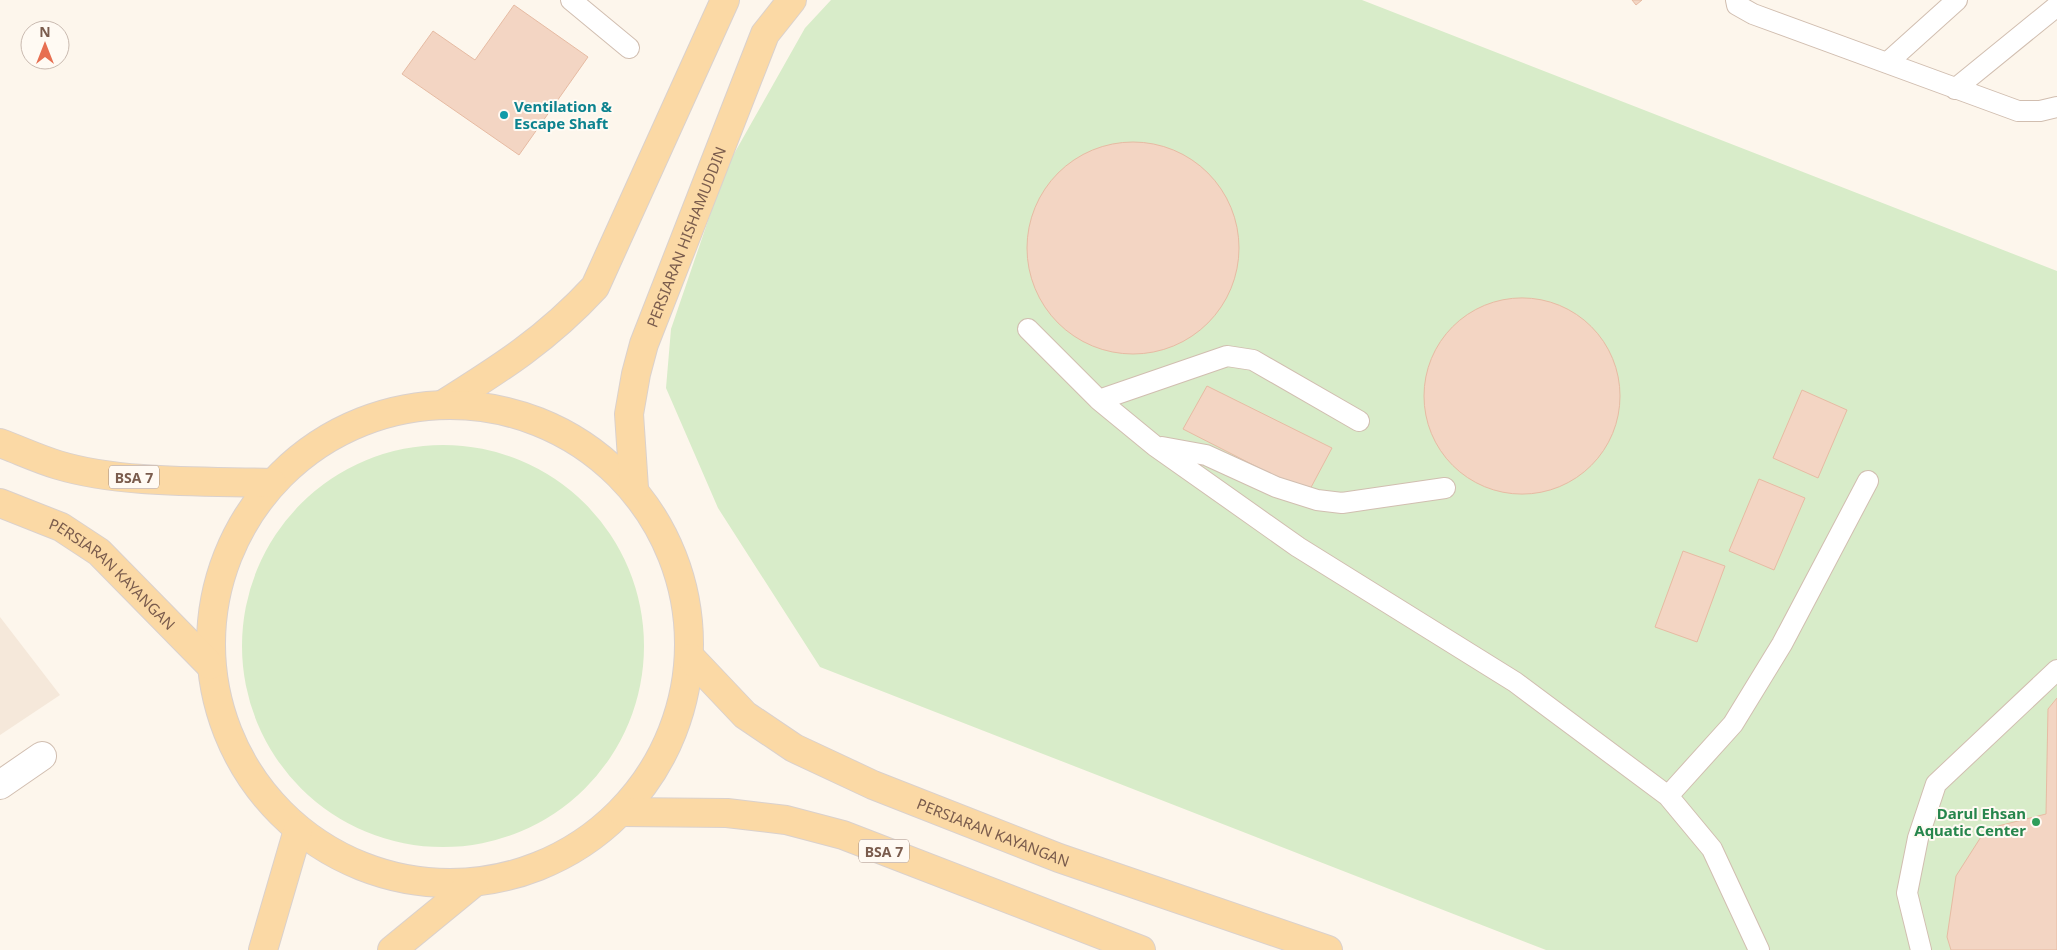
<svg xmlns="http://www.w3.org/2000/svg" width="2057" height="950" font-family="'Noto Sans',sans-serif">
<rect width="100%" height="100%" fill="#fdf6ec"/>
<!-- residential -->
<path fill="#f5e8da" d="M0,617L60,695L0,735Z"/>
<!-- green -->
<path fill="#d8ecc9" d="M831,0H1362L2057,271V950H1546L820,667L718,508L666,388L671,329L726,168L805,28Z
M242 646a201 201 0 1 1 402 0a201 201 0 1 1-402 0Z"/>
<!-- building -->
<path fill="#f3d5c3" stroke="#e6bba3" d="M1632,0H1642L1636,5Z
M514,5L588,57L519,155L402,74L433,31L475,60Z
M1027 248a106 106 0 1 1 212 0a106 106 0 1 1-212 0Z
M1424 396a98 98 0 1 1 196 0a98 98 0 1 1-196 0Z
M1207,386L1332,448L1308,493L1183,429Z
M1802,390L1847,410L1818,478L1773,458Z
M1759,479L1805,498L1774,570L1729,551Z
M1683,551L1725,566L1697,642L1655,627Z
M2057,698V950H1951L1947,937L1956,876L1986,829L2046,814L2048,709Z"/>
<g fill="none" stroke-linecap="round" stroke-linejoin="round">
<!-- lane casing -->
<g stroke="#d1beb0" stroke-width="22">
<path id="lane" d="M571,0L629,48
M1736,0L1737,5L1753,14L2018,111H2040L2057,107
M1887,63L1957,0
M1955,89L2057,6
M1028,329L1099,400L1155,446L1298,547L1515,682L1668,796L1712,849L1759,950
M1099,400L1227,356L1253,360L1359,421
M1162,447L1206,455L1276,487L1317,500L1342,503L1445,488
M1668,796L1733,724L1782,644L1868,481
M1921,950L1907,893L1918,838L1936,784L2057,670"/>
</g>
<!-- street casing -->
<g stroke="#d1beb0" stroke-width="30">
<path id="street" d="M0,785L42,756"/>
</g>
<!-- primary casing -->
<g stroke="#dad1cd" stroke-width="30">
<g id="primary">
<path d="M442,405C501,368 547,339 595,287L725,0"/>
<circle cx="450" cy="644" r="239"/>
<path d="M0,443C19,450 38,459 58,465C121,484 206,481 272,483"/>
<path id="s1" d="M634,488L629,414L636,374L644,344L765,34L792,0"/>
<path id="s2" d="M0,503L61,527L99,552L210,665"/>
<path id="s3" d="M691,658L745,715L794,748L873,785L1059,858L1328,950"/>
<path d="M622,812L727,813L786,820L843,835L1141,950"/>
<path d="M263,950L298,830"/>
<path d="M392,950L475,882"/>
</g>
</g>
<!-- lane -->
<use href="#lane" stroke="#fff" stroke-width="20"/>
<!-- street -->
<use href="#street" stroke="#fff" stroke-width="28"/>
<!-- primary -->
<use href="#primary" stroke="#fbd9a5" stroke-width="28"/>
</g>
<!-- markers -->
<circle fill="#0f9aa8" stroke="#fffaf3" stroke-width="2" cx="504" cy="115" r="5"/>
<circle fill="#2e9e5b" stroke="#fffaf3" stroke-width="2" cx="2036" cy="822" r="5"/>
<g text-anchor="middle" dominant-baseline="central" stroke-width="4" stroke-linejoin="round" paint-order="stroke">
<!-- shield labels -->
<g fill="#fffaf3" stroke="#a28b7f" stroke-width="1">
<rect x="109" y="465.5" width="50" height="23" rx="4"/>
<rect x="859" y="839.5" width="50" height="23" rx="4"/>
</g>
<g font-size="14" font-weight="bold" fill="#7a5c4d">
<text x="134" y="477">BSA 7</text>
<text x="884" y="851">BSA 7</text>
</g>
<!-- culture labels -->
<g font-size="15" font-weight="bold" fill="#0d838f" stroke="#fffaf3" text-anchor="start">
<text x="514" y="106">Ventilation &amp;<tspan x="514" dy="17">Escape Shaft</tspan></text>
</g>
<!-- street labels -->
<g font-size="15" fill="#7a5c4d" stroke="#fffaf3">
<text stroke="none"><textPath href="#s1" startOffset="261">PERSIARAN HISHAMUDDIN</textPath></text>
<text stroke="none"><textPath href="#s2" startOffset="135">PERSIARAN KAYANGAN</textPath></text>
<text stroke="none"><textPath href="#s3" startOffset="354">PERSIARAN KAYANGAN</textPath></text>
</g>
<!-- leisure labels -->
<g font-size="15" font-weight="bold" fill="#27864d" stroke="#fffaf3" text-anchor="end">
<text x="2026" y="813">Darul Ehsan<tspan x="2026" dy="17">Aquatic Center</tspan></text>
</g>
</g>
<!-- north arrow -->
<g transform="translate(45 45)"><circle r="24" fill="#fffaf3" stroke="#cabbb1"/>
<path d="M0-4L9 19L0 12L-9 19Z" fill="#e76f51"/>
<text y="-8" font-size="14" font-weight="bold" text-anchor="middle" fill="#7a5c4d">N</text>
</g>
</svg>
